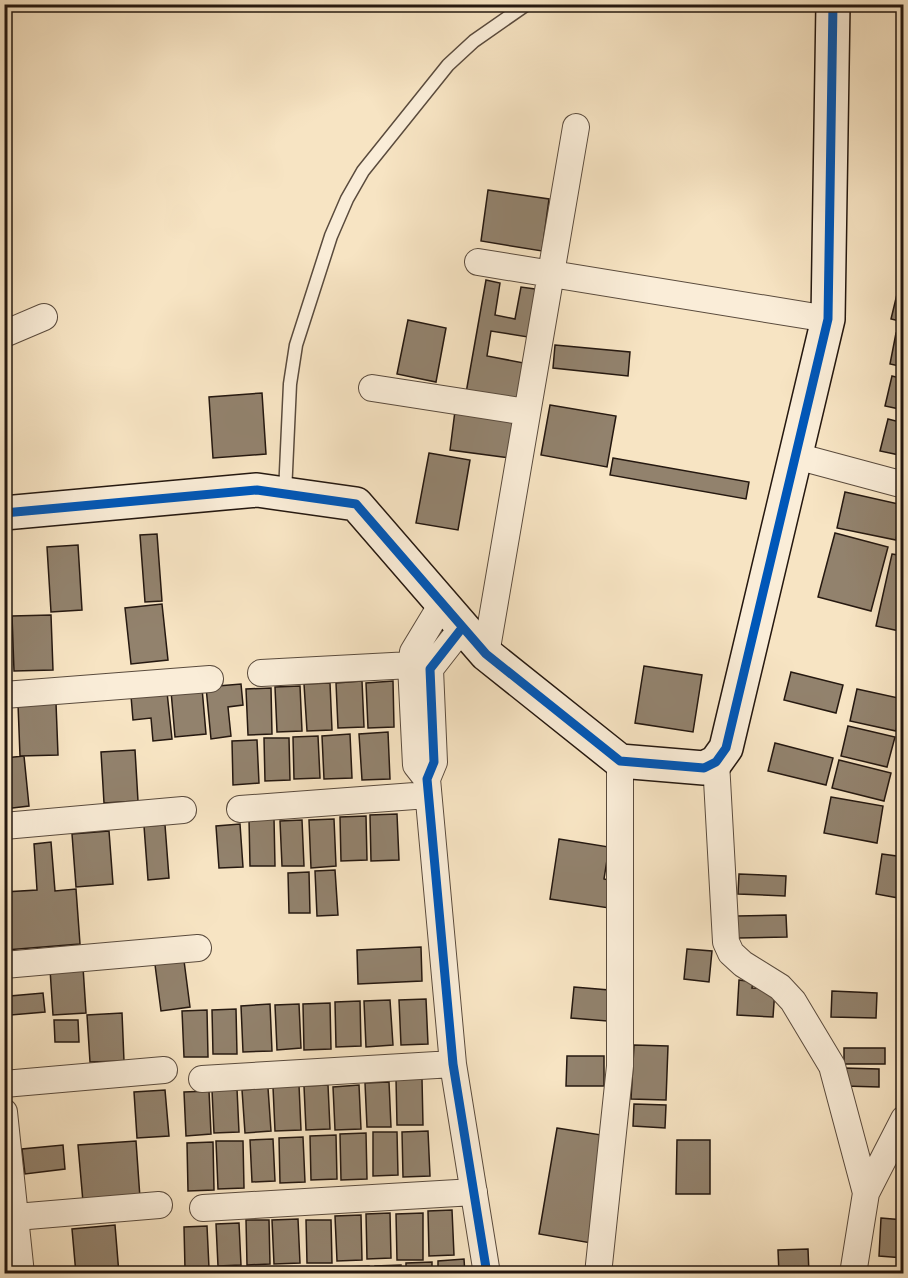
<svg xmlns="http://www.w3.org/2000/svg" width="908" height="1278" font-family="'Gentium Book Plus',serif">
<rect width="100%" height="100%" fill="#f7e4c3"/>
<filter id="stains"><feTurbulence type="fractalNoise" baseFrequency=".00333" numOctaves="4"/><feColorMatrix values="0 0 0 0 .2 0 0 0 0 .09 0 0 0 0 .02 0 0 0 .5 -.17"/></filter>
<radialGradient id="worn" r=".72"><stop offset=".6" stop-color="#630" stop-opacity="0"/><stop offset="1" stop-color="#630" stop-opacity=".3"/></radialGradient>
<!-- building -->
<path fill="#92826d" stroke="#251810" stroke-width="1.5" d="M488,190L549,199L542,251L481,241Z
M486,280L500,283L495,315L515,319L521,287L542,290L534,338L491,331L487,356L529,364L522,403L466,393Z
M899,286L904,287V322L891,319Z
M408,320L446,328L436,382L397,374Z
M896,333L904,334V367L890,364Z
M555,345L630,352L628,376L553,368Z
M892,376L904,379V410L885,406Z
M262,393L266,454L213,458L209,397Z
M550,405L616,416L607,467L541,455Z
M455,411L514,418L510,458L450,450Z
M888,419L904,423V456L880,451Z
M429,453L470,460L458,530L416,523Z
M613,458L749,482L746,499L610,475Z
M845,492L903,505L896,540L837,528Z
M835,533L888,547L871,611L818,597Z
M157,534L162,601L145,602L140,535Z
M78,545L82,610L51,612L47,547Z
M892,554L904,556V632L876,626Z
M162,604L168,660L131,664L125,608Z
M51,615L53,670L14,671L12,616Z
M644,666L702,675L693,732L635,723Z
M791,672L843,685L836,713L784,700Z
M362,681L364,727L338,728L336,683Z
M393,681L394,727L368,728L366,683Z
M330,683L332,730L307,731L304,684Z
M241,684L243,705L228,707L231,736L211,739L206,687Z
M300,686L302,731L277,732L275,687Z
M202,688L206,734L175,737L171,691Z
M271,688L272,734L248,735L246,689Z
M857,689L903,699L896,731L850,721Z
M167,692L172,739L153,741L151,718L133,720L131,696Z
M56,703L58,755L20,756L18,704Z
M848,726L895,737L887,767L841,756Z
M388,732L390,779L362,780L359,734Z
M350,734L352,778L324,779L322,736Z
M318,736L320,778L294,779L293,737Z
M264,738H289L290,780L265,781Z
M257,740L259,783L233,785L232,741Z
M775,743L833,758L826,785L768,771Z
M135,750L138,801L104,803L101,752Z
M24,756L29,806L4,809V758Z
M839,760L891,773L884,801L832,788Z
M831,797L883,806L877,843L824,833Z
M397,814L399,860L371,861L370,815Z
M366,816L367,860L341,861L340,817Z
M274,818L275,866H250L249,819Z
M334,819L336,866L311,868L309,820Z
M302,820L304,866H282L280,821Z
M240,824L243,867L219,868L216,826Z
M165,825L169,878L148,880L144,826Z
M109,831L113,884L76,887L72,834Z
M559,839L609,847L604,879L613,881L609,908L550,899Z
M51,842L55,891L76,889L80,944L6,950L4,892L37,890L34,844Z
M882,854L904,857V899L876,894Z
M335,870L338,915L317,916L315,871Z
M309,872L310,913H289L288,873Z
M739,874L786,876L785,896L738,894Z
M786,915L787,937L738,938L737,916Z
M421,947L422,981L358,984L357,950Z
M687,949L712,951L709,982L684,979Z
M183,953L190,1007L161,1011L154,957Z
M83,967L86,1013L53,1015L50,969Z
M739,980L753,982L752,988L775,989L773,1017L737,1015Z
M574,987L609,990L607,1021L571,1018Z
M832,991L877,993L876,1018L831,1017Z
M43,993L45,1012L11,1015L10,996Z
M426,999L428,1044L401,1045L399,1000Z
M390,1000L393,1045L366,1047L364,1001Z
M360,1001L361,1046L336,1047L335,1002Z
M330,1003L331,1049L304,1050L303,1004Z
M270,1004L272,1051L243,1052L241,1006Z
M299,1004L301,1048L277,1050L275,1005Z
M236,1009L237,1054H213L212,1010Z
M207,1010L208,1057H184L182,1011Z
M122,1013L124,1061L90,1062L87,1015Z
M54,1020H78L79,1042H55Z
M634,1045L668,1046L666,1100L631,1099Z
M844,1048H885V1064H844Z
M567,1056H604V1086H566Z
M844,1068L879,1069V1087L844,1086Z
M396,1079H422L423,1125H397Z
M389,1082L391,1127H367L365,1083Z
M299,1085L301,1130L275,1131L273,1087Z
M328,1085L330,1129L306,1130L304,1086Z
M359,1085L361,1129L335,1130L333,1087Z
M268,1088L271,1131L245,1133L242,1090Z
M237,1089L239,1132L214,1133L212,1090Z
M165,1090L169,1136L137,1138L134,1092Z
M209,1091L211,1134L186,1136L184,1092Z
M634,1104L666,1105L665,1128L633,1126Z
M557,1128L608,1136L591,1243L539,1234Z
M428,1131L430,1176L403,1177L402,1132Z
M373,1132H397L398,1175L373,1176Z
M366,1133L367,1179L341,1180L340,1134Z
M336,1135L337,1179L311,1180L310,1136Z
M303,1137L305,1182L280,1183L279,1138Z
M273,1139L275,1181L252,1182L250,1140Z
M677,1140H710V1194H676Z
M136,1141L140,1198L83,1202L78,1145Z
M216,1141H243L244,1188L218,1189Z
M213,1142L214,1190L188,1191L187,1143Z
M63,1145L65,1169L25,1174L22,1149Z
M452,1210L454,1255L429,1256L428,1211Z
M390,1213L391,1258L367,1259L366,1214Z
M423,1213V1260H397L396,1214Z
M361,1215L362,1260L337,1261L335,1216Z
M881,1218L904,1220V1258L879,1256Z
M298,1219L300,1263L274,1264L272,1220Z
M246,1220H269L270,1264L247,1265Z
M306,1220H331L332,1263H307Z
M239,1223L241,1265L218,1266L216,1224Z
M115,1225L119,1274H76L72,1229Z
M207,1226L209,1268L185,1269L184,1227Z
M808,1249L809,1274H779L778,1250Z
M464,1259L465,1274H438V1261Z
M432,1262V1274H406V1263Z
M401,1265V1274H375V1266Z
M369,1266V1274H345V1267Z
M339,1267V1274H314L313,1268Z
M307,1269L308,1274H283L282,1271Z
M276,1270L277,1274H252V1271Z"/>
<g fill="none" stroke-linecap="round" stroke-linejoin="round">
<!-- lane casing -->
<g stroke="#5a4b3d" stroke-width="15">
<path id="lane" d="M285,493L290,384L296,345L331,236L347,199L363,171L448,65L474,41L527,4"/>
</g>
<!-- street casing -->
<g stroke="#5a4b3d" stroke-width="28">
<path id="street" d="M478,262L828,319
M4,334L44,317
M372,388L527,412
M796,456L904,485
M462,628L430,669L434,762L427,779L453,1064L487,1274
M486,654L576,127
M261,673L411,665
M4,695L210,679
M716,762L726,942L731,953L743,964L780,987L793,1001L832,1066L866,1193L853,1274
M427,779L416,765L411,665L413,652L442,604
M240,809L428,795
M4,826L183,810
M4,965L198,948
M202,1079L453,1064
M4,1084L164,1070
M4,1112L21,1274
M866,1193L904,1119
M203,1208L474,1192
M4,1218L159,1205
M598,1274L620,1066V761"/>
</g>
<!-- secondary casing -->
<g stroke="#251810" stroke-width="36">
<path id="secondary" d="M4,513L257,490L356,504L486,654L620,761L704,768L716,762L726,748L828,319L833,4"/>
</g>
<!-- lane -->
<use href="#lane" stroke="#faedd8" stroke-width="12"/>
<!-- street -->
<use href="#street" stroke="#faedd8" stroke-width="26"/>
<!-- secondary -->
<use href="#secondary" stroke="#faedd8" stroke-width="33"/>
<!-- cycleway casing -->
<g stroke="#faedd8" stroke-width="13">
<path id="cycleway" d="M4,513L257,490L356,504L486,654L620,761L704,768L716,762L726,748L828,319L833,4
M462,628L430,669L434,762L427,779L453,1064L487,1274"/>
</g>
<!-- cycleway -->
<use href="#cycleway" stroke="#0057b8" stroke-width="9"/>
</g>
<!-- margin -->
<rect width="908" height="1278" fill="none" stroke="#f7e4c3" stroke-width="24"/>
<rect x="6" y="6" width="896" height="1266" fill="none" stroke="#251810" stroke-width="3"/>
<rect x="12" y="12" width="884" height="1254" fill="none" stroke="#251810" stroke-width="1.5"/>
<rect width="100%" height="100%" filter="url(#stains)"/>
<rect width="100%" height="100%" fill="url(#worn)"/>
</svg>
